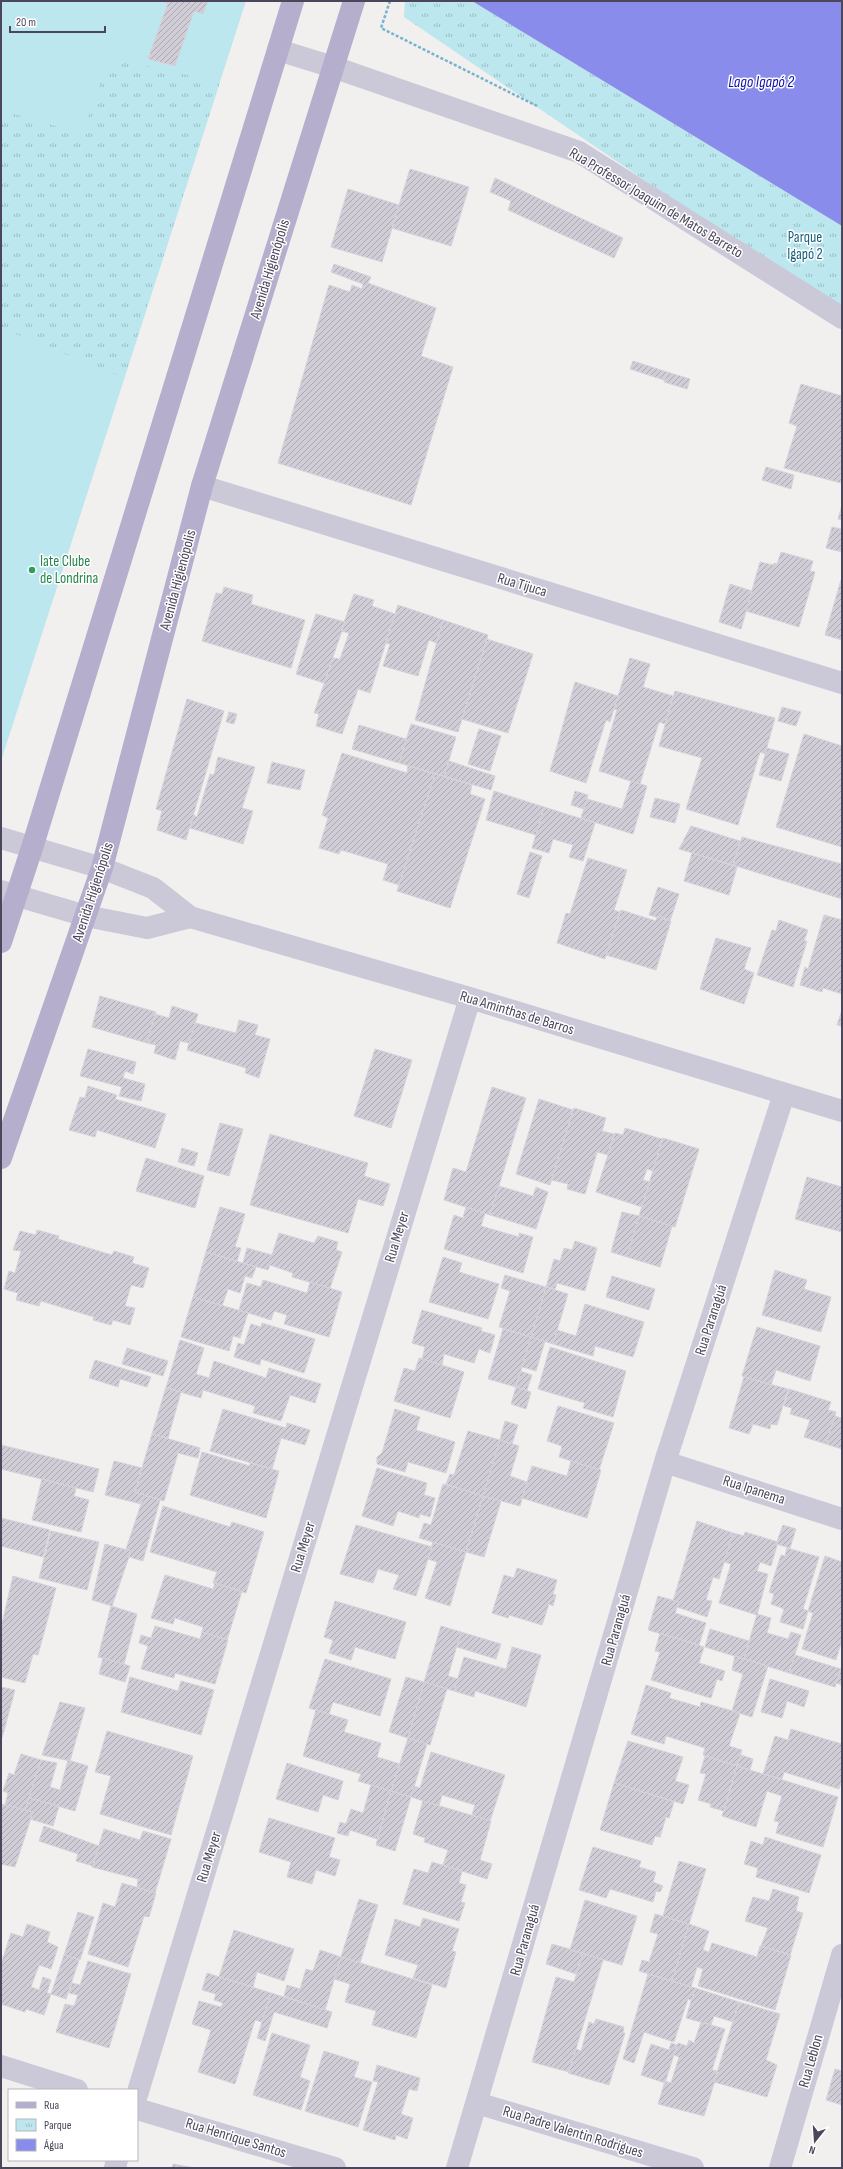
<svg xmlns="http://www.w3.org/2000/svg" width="843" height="2169" font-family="'Sofia Sans Condensed',sans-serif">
<defs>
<pattern id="park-tufts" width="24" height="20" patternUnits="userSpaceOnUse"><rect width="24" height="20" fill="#bce7ee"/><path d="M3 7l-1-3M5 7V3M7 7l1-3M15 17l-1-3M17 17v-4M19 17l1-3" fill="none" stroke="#9bbdc4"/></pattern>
<pattern id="building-hatch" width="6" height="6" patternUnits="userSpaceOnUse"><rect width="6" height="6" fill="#d1cdd6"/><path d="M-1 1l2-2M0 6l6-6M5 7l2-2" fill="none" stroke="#aca8b1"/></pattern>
</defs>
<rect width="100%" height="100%" fill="#f1f0ee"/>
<!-- green -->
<path fill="#bce7ee" d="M1,1H246L1,761Z"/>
<!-- park -->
<path fill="url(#park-tufts)" d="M405,1H472L842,226V314L404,17Z
M109,58L220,82L124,378L1,328V110L82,134Z"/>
<!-- water -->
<path fill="#8a8ceb" d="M472,1H842V226Z"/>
<!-- building -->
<path fill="url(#building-hatch)" stroke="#d6d2da" d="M160,1H208L203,14L194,11L175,66L148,59L168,3Z
M410,169L469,187L451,246L392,228Z
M495,178L623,238L614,258L508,210L511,201L490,192Z
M348,189L399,205L382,262L331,247Z
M334,264L371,277L368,283L436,308L421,356L453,367L411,505L278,463L329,285L350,292L352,285L362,289L363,284L331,272Z
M633,361L667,372L664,380L630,369Z
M667,372L690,379L687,389L664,382Z
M801,384L842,396L841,483L784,468L797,426L789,423Z
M766,467L794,475L791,489L762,480Z
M842,505V520L838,519Z
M832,527L842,529V552L826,548Z
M781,552L813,561L810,571L815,572L799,627L746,611L760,562L773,565L774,563L777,564Z
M841,580H842V640L825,635Z
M730,584L752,591L741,629L719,622Z
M224,587L253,595L251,604L305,620L291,668L202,641L216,593L222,594Z
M354,594L374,600L372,606L395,614L370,693L358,689L342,734L316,726L319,714L314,713L333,658L340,659L349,633L341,631Z
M398,605L443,620L436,643L429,640L418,676L383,666L390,644L385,643Z
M316,614L345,622L324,683L296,674Z
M443,620L488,635L458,732L415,720Z
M487,639L533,654L508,733L462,719Z
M630,658L650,664L643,687L673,696L665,724L659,722L640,784L599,771L617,710L614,709Z
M575,682L618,696L610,722L606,720L586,783L550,771Z
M675,691L775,718L765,754L760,752L738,825L686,809L702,758L659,746Z
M187,699L224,711L186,840L157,830L162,811L156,809Z
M782,707L801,712L796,726L778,721Z
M229,712L237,714L234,724L226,722Z
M411,724L456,737L444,776L399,763Z
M359,725L406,739L399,763L352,749Z
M479,729L501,736L490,771L468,764Z
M804,734L842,746V847L776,827Z
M767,748L789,754L781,781L759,775Z
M342,753L407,773L408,766L435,774L399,885L383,880L388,864L341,850L339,854L319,848L328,818L322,815Z
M218,757L255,767L242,808L253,811L243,844L190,828L194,815L197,817L210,774L214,775Z
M449,761L495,776L491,790L444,776Z
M272,762L305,770L300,790L267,783Z
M435,774L472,785L470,794L485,799L450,908L397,891Z
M631,781L647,786L633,834L581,818L587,799L622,809Z
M494,791L544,807L536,835L486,820Z
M575,791L588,795L584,809L571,805Z
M655,798L680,804L675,823L650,817Z
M544,807L595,823L583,861L569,857L573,845L553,839L549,853L532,848Z
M691,826L740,841L733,865L679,849Z
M742,837L842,864V899L733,865Z
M530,852L542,856L529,898L517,894Z
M692,853L737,867L729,895L684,881Z
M588,858L627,870L614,910L620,912L605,959L557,943L566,913L570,914Z
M658,887L679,894L670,921L649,915Z
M621,910L656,921L658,915L671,921L656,970L606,955Z
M824,915L842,920V994L823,988L822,992L800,985L805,967L808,969Z
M779,920L808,930L804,941H807L793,987L757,975L772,930L776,931Z
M716,938L751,948L744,969L754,973L744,1004L700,989Z
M100,996L156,1012L147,1043L92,1027Z
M172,1006L198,1014L189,1043L180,1041L175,1060L154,1053L156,1045L147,1043L155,1014L169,1018Z
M842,1010V1026L837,1025Z
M239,1020L258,1025L255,1035L270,1039L259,1078L245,1073L246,1068L187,1050L195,1023L236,1033Z
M88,1049L136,1062L133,1074L125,1071L123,1078L145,1084L141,1101L119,1096L122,1087L80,1076Z
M375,1049L412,1060L391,1128L354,1116Z
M88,1086L117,1095L115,1099L166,1114L155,1148L97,1130L95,1137L69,1130L80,1097L85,1098Z
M492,1087L526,1098L490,1215L444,1200L453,1168L466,1172Z
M539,1099L573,1110L550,1185L516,1174Z
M574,1108L606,1118L602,1131L614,1134L608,1155L597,1152L585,1194L567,1189L568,1184L551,1180Z
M220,1123L243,1129L229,1176L207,1170Z
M625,1128L662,1139L653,1171L647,1169L643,1180L650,1182L642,1207L596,1192L615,1133L623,1135Z
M270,1134L368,1163L364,1176L390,1184L383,1206L358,1199L348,1233L250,1205Z
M663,1138L699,1149L675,1227L639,1216Z
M182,1148L198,1153L194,1166L178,1162Z
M146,1158L204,1176L195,1208L136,1191Z
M807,1177L842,1187V1232L795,1219Z
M499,1186L533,1196L536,1187L548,1192L536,1229L490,1215Z
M220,1207L245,1214L235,1247L241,1248L237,1261L206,1252Z
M466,1207L485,1213L481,1226L519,1237V1233L533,1237L523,1273L444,1249L454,1215L463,1218Z
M622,1212L639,1216L627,1257L611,1252Z
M639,1216L672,1226L660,1267L627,1257Z
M37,1230L59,1236L58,1239L112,1255L114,1251L134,1257L132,1263L149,1268L143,1288L131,1285L125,1306L135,1308L130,1325L113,1320L111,1325L93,1320L94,1317L41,1301L39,1306L16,1300L18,1293L4,1289L9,1271L15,1273L21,1251L13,1250L20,1231L36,1235Z
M279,1233L314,1243L318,1236L338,1242L336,1250L342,1252L330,1288L292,1277L293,1273L270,1265L268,1270L243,1263L247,1248L272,1255Z
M575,1241L597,1248L585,1291L557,1283L555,1289L546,1287L554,1259L560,1261L564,1248L572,1250Z
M206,1252L256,1267L252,1278L245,1276L240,1293L228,1289L222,1306L193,1297Z
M443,1257L462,1263L459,1272L499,1284L488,1319L429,1302Z
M775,1270L807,1280L804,1289L831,1297L821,1332L762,1315Z
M505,1275L546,1287L531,1337L499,1327L510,1291L501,1288Z
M612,1276L655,1289L649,1310L606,1297Z
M263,1280L307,1293L310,1282L342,1292L329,1337L284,1324L287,1315L274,1311L271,1320L239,1310L247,1283L261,1287Z
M546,1287L568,1294L553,1344L531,1337Z
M193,1297L248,1313L240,1338L233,1336L229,1351L181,1337Z
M585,1304L644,1322L633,1357L595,1346L593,1356L553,1344L557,1330L576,1336Z
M422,1310L482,1328L481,1331L495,1335L490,1353L479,1349L474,1363L444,1354L442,1365L422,1359L425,1347L412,1343Z
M262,1323L315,1339L304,1373L261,1359L260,1365L234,1357L238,1343L244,1345L251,1324L261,1327Z
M757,1327L820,1346L810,1381L776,1370L771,1385L742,1376Z
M503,1329L531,1337L516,1387L488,1379Z
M531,1337L545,1341L536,1371L522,1367Z
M180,1340L204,1348L196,1374L209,1378L214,1361L266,1378L269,1368L321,1384L315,1403L290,1395L281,1421L253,1413L255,1406L203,1390L201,1398L166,1388Z
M550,1347L626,1371L613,1417L583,1408L585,1403L538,1389Z
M127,1348L168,1361L163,1376L122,1364Z
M419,1358L464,1372L450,1418L394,1401L404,1368L415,1371Z
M95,1360L151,1377L147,1387L120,1379L118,1387L89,1378Z
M520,1371L532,1375L527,1390L516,1387Z
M744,1377L788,1389L777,1425L771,1424L770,1429L753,1424L749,1434L729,1428Z
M166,1387L181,1392L168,1438L152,1434Z
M516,1387L531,1392L526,1409L511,1404Z
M789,1389L831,1402L828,1410L836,1412L826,1444L804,1437L810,1420L790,1414L792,1408L784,1406Z
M558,1406L614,1423L599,1470L559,1457L562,1446L547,1441Z
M223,1409L286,1428L287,1423L310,1430L305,1445L281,1438L272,1469L210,1451Z
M395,1409L420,1417L416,1430L455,1442L446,1473L408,1462L405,1472L377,1464V1457L382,1453Z
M835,1416L841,1418L842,1416V1449L826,1444Z
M505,1421L518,1425L512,1444L500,1440Z
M468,1431L500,1440L483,1496L446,1484L450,1474L454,1475Z
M152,1434L200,1448L198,1458L178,1453L164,1501L135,1492Z
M500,1440L519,1446L510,1476L527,1482L520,1506L483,1496Z
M1,1445L99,1469L93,1492L1,1469Z
M202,1452L250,1466V1463L279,1471L266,1518L190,1495Z
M114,1461L142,1468L135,1492L144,1495L141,1504L105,1495Z
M571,1461L601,1470L587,1518L522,1498L532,1466L567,1476Z
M377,1468L427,1483L424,1495L435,1498L430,1517L420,1514L419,1518L398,1511L393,1526L362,1516Z
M42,1479L76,1488L74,1496L89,1500L81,1532L32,1520Z
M443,1484L483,1496L466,1552L419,1538L424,1523L431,1525Z
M144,1495L160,1500L143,1561L129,1557L131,1551L126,1549Z
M483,1496L501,1501L484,1557L466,1552Z
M163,1506L230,1527L232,1522L264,1532L246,1593L213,1583L217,1572L150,1552Z
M1,1518L50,1530L43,1557L1,1546Z
M697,1521L733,1533L719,1579L713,1577L706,1600L712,1601L707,1617L677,1607L679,1602L673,1601Z
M356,1525L432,1547L416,1596L393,1589L399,1575L378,1569L373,1583L340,1574Z
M783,1525L796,1529L790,1548L776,1544Z
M51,1531L99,1542L87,1590L39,1578Z
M745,1532L778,1542L771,1566L760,1562L757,1571L768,1574L757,1615L719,1603L731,1564L724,1562L733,1533L744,1536Z
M433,1542L466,1552L450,1606L425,1598L437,1562L428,1559Z
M105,1544L131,1551L112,1606L92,1600Z
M787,1548L819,1557L803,1609L808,1611L803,1629L780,1622L784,1609L771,1604L774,1594L769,1592L781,1555L785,1556Z
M825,1556L842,1562V1640L836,1660L802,1649L813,1613L808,1611Z
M517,1568L557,1580L553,1594L556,1595L553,1606L549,1604L542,1625L509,1615L508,1618L492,1613L504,1575L514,1578Z
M165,1575L213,1589L215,1583L242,1591L227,1640L202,1632L203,1627L175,1618L173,1624L151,1618Z
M13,1576L56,1588L38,1655L33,1654L25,1683L1,1677V1628Z
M658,1596L679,1602L675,1613L706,1623L699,1645L648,1630Z
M335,1601L406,1622L395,1659L355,1647L351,1660L329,1653L333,1640L324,1637Z
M111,1606L137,1614L124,1664L98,1657Z
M757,1614L771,1618L767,1633L788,1639L791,1632L801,1635L789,1673L744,1659Z
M155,1626L200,1639L202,1632L228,1640L215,1684L175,1673L174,1678L141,1669L148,1646L139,1643L141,1635L151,1638Z
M441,1626L461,1632L448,1676L458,1679L454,1691L424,1682Z
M710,1629L749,1641L744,1659L705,1647Z
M461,1632L501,1644L496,1659L457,1647Z
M660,1633L704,1647L699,1663L725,1671L722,1681L717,1679L711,1698L651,1680L660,1652L655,1651Z
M512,1647L541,1655L526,1707L475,1691L474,1697L454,1691L464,1657L506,1669Z
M795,1655L841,1669L835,1687L789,1673Z
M735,1656L768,1666L752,1717L732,1711L743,1674L732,1670Z
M103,1658L130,1666L125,1682L99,1674Z
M325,1659L391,1679L380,1716L333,1702L329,1714L309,1708Z
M842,1665V1685L836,1683Z
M130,1677L178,1691L181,1681L214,1690L201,1735L121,1712Z
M406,1677L424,1682L408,1738L389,1732Z
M770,1679L809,1691L804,1707L787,1701L782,1718L761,1712Z
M424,1682L447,1689L430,1745L408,1738Z
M646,1685L671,1693L669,1698L700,1707L701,1702L740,1713L729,1746L742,1750L737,1766L703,1755L705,1748L666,1736L664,1744L631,1734Z
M1,1687L15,1690L2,1738L1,1737Z
M60,1702L85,1708L70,1761L42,1755Z
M316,1710L348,1720L344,1732L381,1743L377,1757L400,1764L391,1791L358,1781L361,1774L303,1756Z
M791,1729L842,1744V1779L839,1789L784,1772L782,1779L763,1774L775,1736L788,1740Z
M107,1731L193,1756L171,1835L100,1814L111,1776L95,1772Z
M408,1738L427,1744L411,1797L391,1791Z
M628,1741L683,1757L675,1781L689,1785L683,1804L614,1783Z
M431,1752L505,1775L490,1821L472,1815L475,1805L442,1795L439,1806L411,1797L414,1786L420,1788Z
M21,1754L41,1760L25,1810L5,1805L8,1793L3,1791L9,1773L14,1775Z
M741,1755L753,1759L750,1770L737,1766Z
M705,1756L737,1766L724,1811L710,1807L711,1804L698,1800L706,1774L700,1773Z
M41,1760L57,1763L50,1787L60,1790L68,1760L88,1766L75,1811L29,1798Z
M287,1763L343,1781L338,1800L323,1795L318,1812L276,1799Z
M737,1766L838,1797L823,1847L776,1833L779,1822L774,1821L782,1796L767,1791L756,1827L722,1816Z
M614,1783L674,1802L669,1818L666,1817L660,1837L655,1836L652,1845L600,1830Z
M371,1785L391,1791L377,1839L350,1830L348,1836L337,1833L340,1822L346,1824L351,1809L363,1813Z
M391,1791L411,1797L395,1851L376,1845Z
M29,1798L59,1806L53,1826L30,1819L33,1812L25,1810Z
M423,1801L491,1821L480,1860L492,1864L487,1879L443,1865L448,1850L424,1842L425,1838L413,1834Z
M1,1804L33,1812L15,1867L1,1864Z
M269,1818L335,1838L329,1857L340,1860L335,1876L316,1870L312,1884L287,1877L291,1862L259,1852Z
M44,1826L99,1846L93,1866L76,1861L78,1854L39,1841Z
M104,1829L140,1840L143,1831L171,1839L155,1893L137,1887L138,1879L92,1867Z
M765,1837L821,1855L809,1893L756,1877L758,1868L744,1864L751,1841L763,1845Z
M593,1847L641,1861L639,1867L656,1872L653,1882L663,1886L660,1892L656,1891L653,1902L610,1889L606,1898L579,1890Z
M679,1861L706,1869L689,1924L663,1916Z
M432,1862L462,1871L459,1883L466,1885L461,1902L465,1903L459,1921L403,1904L414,1869L428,1873Z
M122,1883L156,1893L149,1917L144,1916L128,1967L88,1954L103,1903L115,1907Z
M773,1889L799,1897L796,1911L803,1913L790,1955L761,1946L768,1928L745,1921L753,1897L769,1901Z
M359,1899L378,1905L360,1963L341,1957Z
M585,1900L637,1916L622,1965L570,1950Z
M78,1912L94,1917L80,1960L64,1955Z
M655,1914L689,1924L672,1981L639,1971L642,1960L649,1962L658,1934L650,1932Z
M423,1918L459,1929L452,1951L456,1952L446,1988L413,1978L418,1965L385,1955L395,1919L420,1927Z
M27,1924L50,1932L47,1942L58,1947L51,1969L39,1965L31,1987L39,1990L43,1977L51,1980L47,1993L51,1994L44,2015L26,2009L25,2012L1,2004V1964L11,1933L23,1937Z
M689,1924L709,1931L703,1950L709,1952L712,1943L757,1957L760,1946L791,1955L775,2010L698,1986L703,1969L697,1967L691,1987L672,1981Z
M234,1930L294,1949L284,1981L257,1972L253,1987L219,1977Z
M552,1944L583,1953L576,1974L546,1964Z
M320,1950L341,1957L325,2010L284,1996L287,1985L300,1989L306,1969L313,1971Z
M583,1953L603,1960L569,2072L532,2062L556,1977L574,1982Z
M64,1955L79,1960L66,1999L51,1994Z
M341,1957L432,1985L416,2038L372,2025L376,2011L345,2002L350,1984L334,1979Z
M88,1961L131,1974L109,2048L56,2032L65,2004L74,2006L78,1995L69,1993L72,1983L80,1985Z
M207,1973L271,1993L262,2022L255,2020L235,2084L198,2072L211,2030L192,2024L199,2001L221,2007L223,2003L214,2000L216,1994L202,1990Z
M648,1974L695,1988L692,2001L688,1999L674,2042L644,2032L634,2063L623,2059Z
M695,1988L739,2002L733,2022L714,2016L711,2025L686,2018Z
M271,1993L332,2012L327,2028L274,2012L265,2041L257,2038Z
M739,2002L780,2014L766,2060L777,2065L767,2097L714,2082Z
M596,2019L624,2027L623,2033H625L609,2085L568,2073L576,2049L581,2051L589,2022L594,2024Z
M701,2022L725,2029L712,2070L718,2071L704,2116L658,2104L665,2081L671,2083L679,2057L674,2055L678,2043L687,2046L689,2040L694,2043Z
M272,2033L310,2045L300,2077L310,2081L301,2110L253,2095Z
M671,2043L677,2045L665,2083L641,2075L651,2044L669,2050Z
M324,2051L359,2062L354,2077L372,2082L358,2127L305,2111Z
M377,2065L420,2078L417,2091L409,2089L401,2114L413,2118L407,2139L396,2135L395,2140L363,2130L378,2082L373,2081Z
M835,2069L842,2071V2105L826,2100Z
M173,2164L195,2168H172Z"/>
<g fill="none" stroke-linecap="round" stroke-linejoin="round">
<!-- path -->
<path stroke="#75b4cc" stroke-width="2.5" stroke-dasharray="3 2" stroke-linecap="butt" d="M390,1L381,28L537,106"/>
<!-- minor -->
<path stroke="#cbc8d8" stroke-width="22" d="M278,50L333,67L579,152L842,318
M202,486L842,683
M1,838L102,868L153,888L190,917L470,998L842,1111
M1,891L86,916L147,928L190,917
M665,1462L842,1519
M1,2066L77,2090
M137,2095L470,998
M477,2103L693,2168
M137,2109L335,2168
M115,2168L117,2160
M457,2168L665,1462L784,1094
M780,2168L842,1955"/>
<!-- major -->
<path stroke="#b6aecd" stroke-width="22" d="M1,942L32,848L293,1
M1,1158L102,868L202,486L354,1"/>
</g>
<!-- markers -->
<circle fill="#2e9e5b" stroke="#fff" stroke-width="1.5" cx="32" cy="570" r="4"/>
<g text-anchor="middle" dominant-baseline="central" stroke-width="3" stroke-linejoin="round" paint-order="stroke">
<!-- street labels -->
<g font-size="15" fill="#4c465b" stroke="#fff">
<text transform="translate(656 203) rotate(31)">Rua Professor Joaquim de Matos Barreto</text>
<text transform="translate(270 269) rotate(-73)">Avenida Higienópolis</text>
<text transform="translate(178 580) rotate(-75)">Avenida Higienópolis</text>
<text transform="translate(522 585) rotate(17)">Rua Tijuca</text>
<text transform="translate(93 892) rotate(-72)">Avenida Higienópolis</text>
<text transform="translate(517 1013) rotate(17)">Rua Aminthas de Barros</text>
<text transform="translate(397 1237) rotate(-73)">Rua Meyer</text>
<text transform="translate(711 1320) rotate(-72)">Rua Paranaguá</text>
<text transform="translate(754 1490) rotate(18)">Rua Ipanema</text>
<text transform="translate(303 1547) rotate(-73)">Rua Meyer</text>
<text transform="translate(616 1630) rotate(-74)">Rua Paranaguá</text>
<text transform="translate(209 1857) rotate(-73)">Rua Meyer</text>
<text transform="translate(525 1940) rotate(-74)">Rua Paranaguá</text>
<text transform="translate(811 2061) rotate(-74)">Rua Leblon</text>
<text transform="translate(573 2132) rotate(17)">Rua Padre Valentin Rodrigues</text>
<text transform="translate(236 2138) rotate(17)">Rua Henrique Santos</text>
</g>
<!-- park labels -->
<g font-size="15" fill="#17617d" stroke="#fff">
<text x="805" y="237">Parque<tspan x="805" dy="17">Igapó 2</tspan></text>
</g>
<!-- leisure labels -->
<g font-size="15" fill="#27864d" stroke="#fff" text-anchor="start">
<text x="40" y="561">Iate Clube<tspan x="40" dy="17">de Londrina</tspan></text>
</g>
<!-- water labels -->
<g font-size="16" font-style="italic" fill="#0d10a8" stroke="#fff">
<text x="761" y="82">Lago Igapó 2</text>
</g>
</g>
<!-- border -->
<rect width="843" height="2169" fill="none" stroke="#4c465b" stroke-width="4"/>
<!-- legend -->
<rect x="8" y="2089" width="130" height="72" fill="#ffffff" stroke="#b7b5bd"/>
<rect x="16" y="2102" width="20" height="6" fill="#b6aecd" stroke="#b7b5bd"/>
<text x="44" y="2109" font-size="12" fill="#4c465b">Rua</text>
<rect x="16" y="2119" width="20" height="12" fill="url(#park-tufts)" stroke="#b7b5bd"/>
<text x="44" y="2129" font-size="12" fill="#4c465b">Parque</text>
<rect x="16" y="2139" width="20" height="12" fill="#8a8ceb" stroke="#b7b5bd"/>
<text x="44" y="2149" font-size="12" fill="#4c465b">Água</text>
<!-- north arrow -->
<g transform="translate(815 2141) rotate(197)" stroke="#ffffff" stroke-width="3" paint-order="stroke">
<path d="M0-3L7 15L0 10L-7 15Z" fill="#4c465b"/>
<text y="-6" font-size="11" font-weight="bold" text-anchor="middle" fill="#4c465b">N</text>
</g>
<!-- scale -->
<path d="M10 26v6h95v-6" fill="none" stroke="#4c465b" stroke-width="2"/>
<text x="16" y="26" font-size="12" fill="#4c465b" stroke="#ffffff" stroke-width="3" paint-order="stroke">20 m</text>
</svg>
